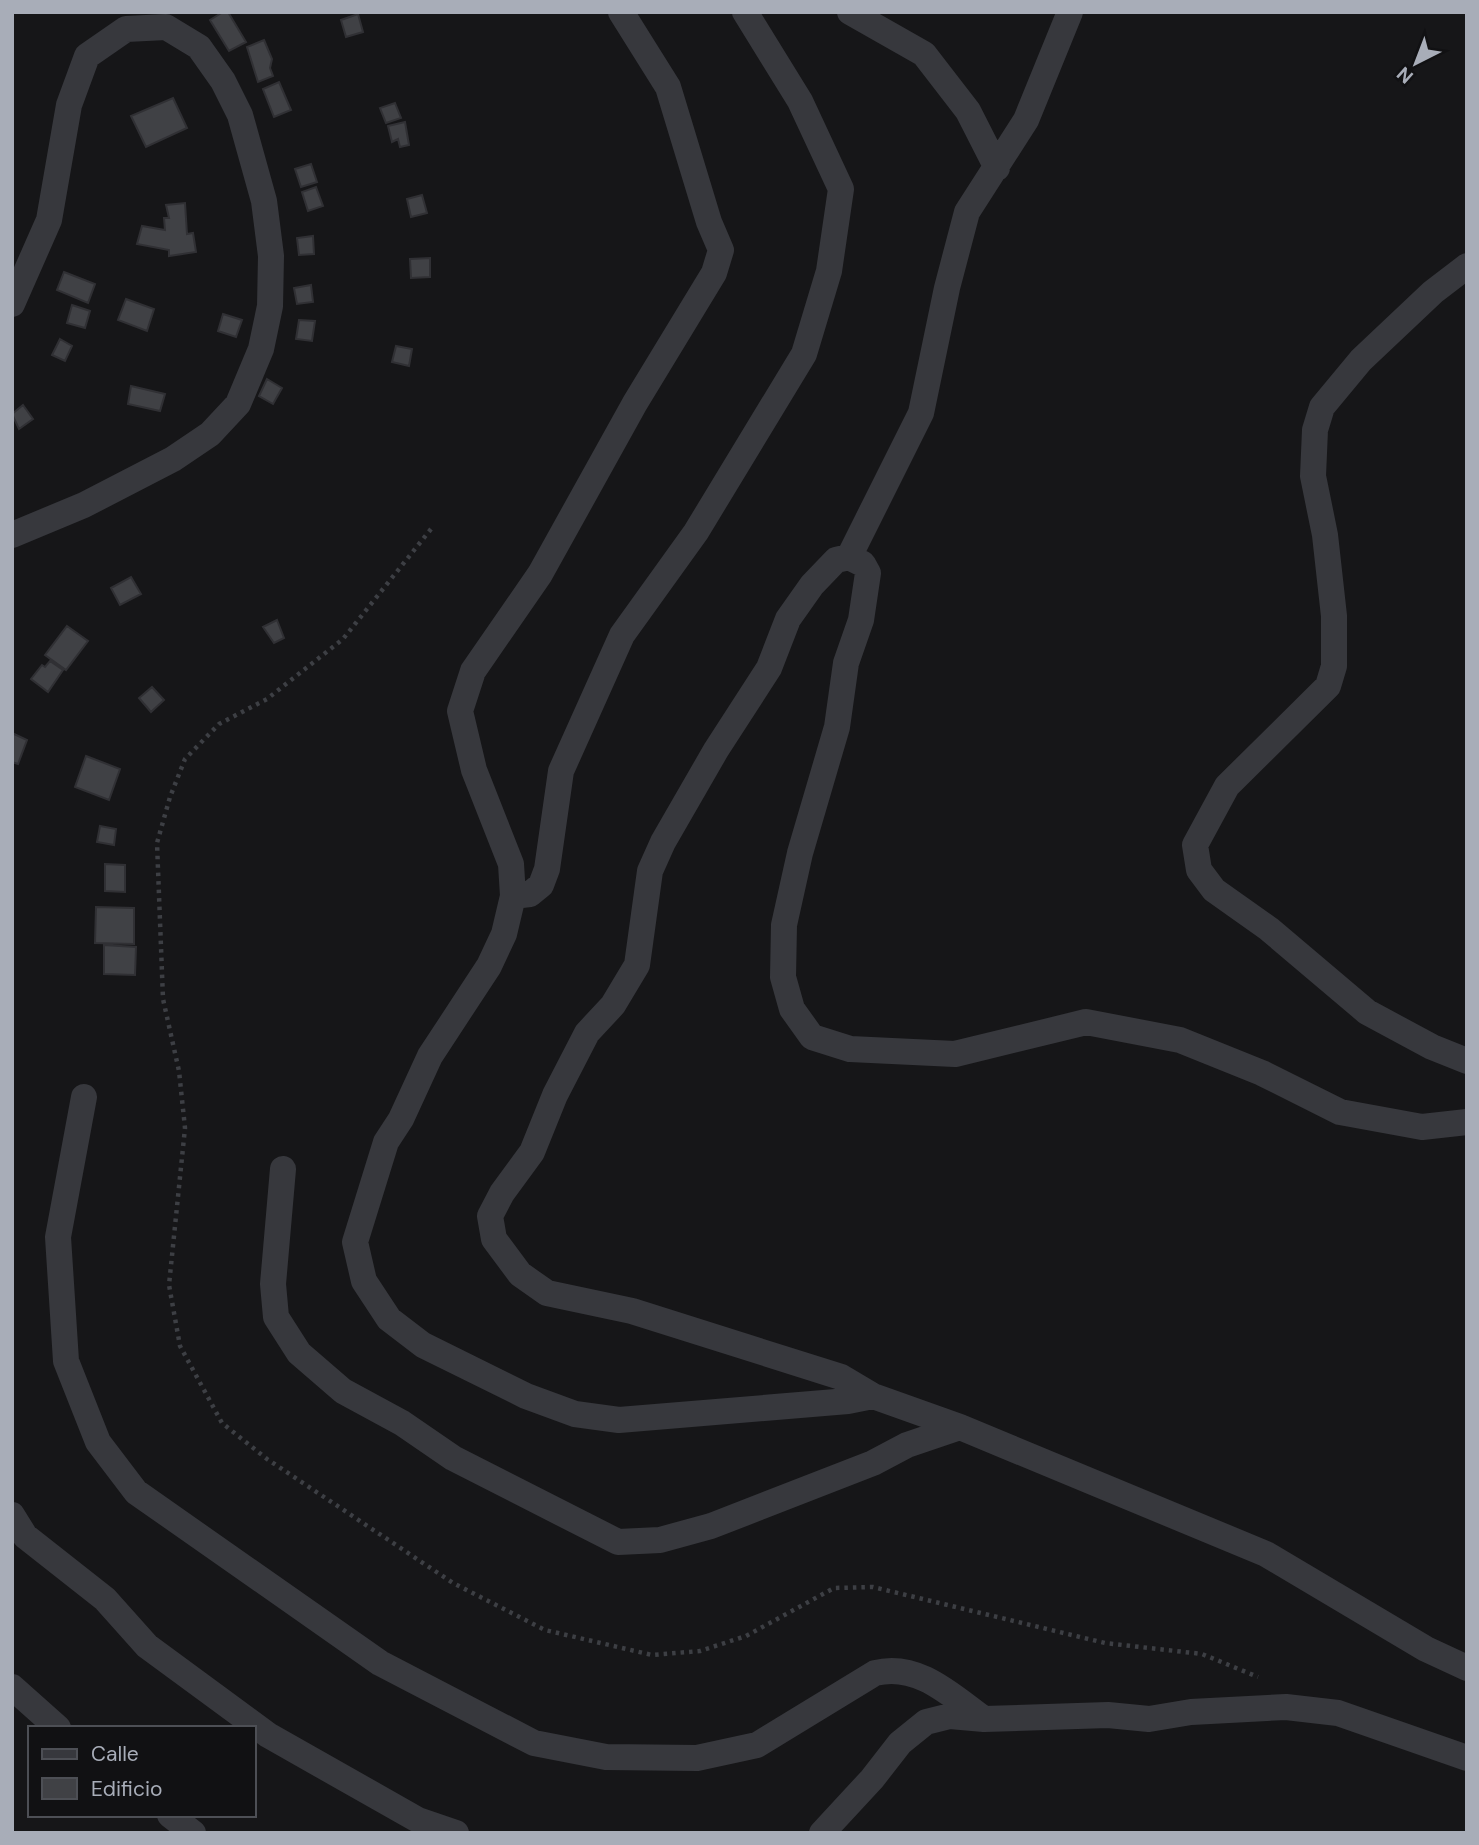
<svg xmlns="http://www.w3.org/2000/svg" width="1479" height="1845" font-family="'DM Sans',sans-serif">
<rect width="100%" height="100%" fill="#161618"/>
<!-- building -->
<path fill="#404145" stroke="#303034" stroke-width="2" d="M223,12H228L246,42L229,51L210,20Z
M358,14L363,32L346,37L341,20Z
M264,40L272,59L270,68L273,76L258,82L247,47Z
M279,82L291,110L274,117L263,89Z
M173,98L187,128L146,147L131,116Z
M395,103L401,118L386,123L380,108Z
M405,122L409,145L400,147L398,139L392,142L388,126Z
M311,164L317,182L301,187L295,169Z
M316,187L323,206L308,211L302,192Z
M422,195L427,213L411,217L407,199Z
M185,203L187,234L193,233L196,252L169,256V250L137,244L142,226L165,230L164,218H169L166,205Z
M313,236L314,254L299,255L297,238Z
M430,258V277L411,278L410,259Z
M64,272L95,284L88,303L57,290Z
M311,285L313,302L297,304L294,288Z
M126,299L154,309L147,331L118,320Z
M72,305L90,311L85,328L67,323Z
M223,314L242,320L236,337L218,331Z
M299,320L315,321L312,341L296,339Z
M60,339L72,346L65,361L52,355Z
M396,346L412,349L409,366L392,362Z
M267,379L282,388L273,404L259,396Z
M131,386L165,394L160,411L128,404Z
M23,405L33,419L19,429L12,414Z
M131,577L141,594L120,605L111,588Z
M277,620L284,638L274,643L263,627Z
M67,626L88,641L66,670L45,655Z
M50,661L63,670L48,692L31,679L42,665L45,667Z
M152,687L164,700L151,712L139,698Z
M12,733L27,740L18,764L12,762Z
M86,756L120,769L109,800L75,787Z
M100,826L116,829L114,845L97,842Z
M105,864L125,865V892L105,891Z
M96,907L134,908V944L95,943Z
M104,945L136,947L135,975L104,974Z"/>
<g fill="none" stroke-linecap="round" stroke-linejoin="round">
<!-- path -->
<path stroke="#3d3f44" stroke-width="4.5" stroke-dasharray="3.5 5" stroke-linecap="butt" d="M431,529L343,639L267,699L219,724L185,759L170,797L157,843L163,999L179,1071L185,1128L169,1285L180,1346L222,1423L267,1459L453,1583L545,1630L652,1655L700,1651L746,1636L834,1588L873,1587L1105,1643L1202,1654L1258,1677"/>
<!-- minor -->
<path stroke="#37383d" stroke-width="26" d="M621,12L668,87L709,222L721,250L714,273L635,403L540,574L473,671L460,711L474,770L511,864L513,896L504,934L489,966L430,1056L401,1119L386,1142L355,1242L364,1281L389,1319L423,1345L526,1396L575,1414L619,1420L848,1401L873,1396
M850,12L924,54L968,111L997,168
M1467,266L1433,292L1361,360L1322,407L1315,430L1313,476L1325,535L1334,616V666L1328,686L1227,786L1195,845L1199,870L1214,890L1269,929L1367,1012L1432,1047L1467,1061
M12,304L49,220L69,105L87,56L126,29L166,27L199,47L223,81L240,115L264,201L271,256L270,306L261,349L238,404L210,434L173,459L84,505L12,535
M849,557L921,413L947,288L967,212L1026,120L1070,12
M513,896L530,894L541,885L547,869L561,771L622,635L696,532L804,354L829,271L841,189L800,101L745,12
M84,1097L58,1237L66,1361L98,1442L136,1492L380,1663L534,1743L606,1757L697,1758L757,1745L875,1673C918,1662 952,1696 984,1719
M1467,1122L1422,1127L1340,1112L1262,1073L1180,1040L1086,1022L955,1054L850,1049L812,1037L792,1009L783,977L784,925L800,853L837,727L846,663L861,620L868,573L863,564L849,557L836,560L812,585L788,619L769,668L716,750L663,842L650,871L637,965L613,1005L587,1033L555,1095L532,1152L502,1193L490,1216L494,1239L520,1274L547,1293L632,1311L841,1377L873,1396L960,1427L1266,1554L1426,1649L1467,1668
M283,1169L273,1284L276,1317L299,1353L343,1391L402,1423L453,1458L618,1542L660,1540L711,1526L873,1463L907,1445L960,1427
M12,1515L25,1536L105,1599L147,1646L268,1735L418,1820L456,1833
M12,1687L58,1728
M170,1815L193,1833
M822,1833L872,1779L900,1743L926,1722L950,1716L984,1719L1108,1715L1149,1719L1191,1712L1286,1707L1338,1713L1467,1758"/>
</g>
<!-- border -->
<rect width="1479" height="1845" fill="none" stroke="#a8adb8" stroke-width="28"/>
<!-- legend -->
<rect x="28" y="1726" width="228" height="91" fill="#111113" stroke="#4d4f55" stroke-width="2"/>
<rect x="42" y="1749" width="35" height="10" fill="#37383d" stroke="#4d4f55" stroke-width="2"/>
<text x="91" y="1761" font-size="21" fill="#a8adb8">Calle</text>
<rect x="42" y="1778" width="35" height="21" fill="#404145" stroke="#4d4f55" stroke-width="2"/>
<text x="91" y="1796" font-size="21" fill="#a8adb8">Edificio</text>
<!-- north arrow -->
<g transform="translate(1416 63) rotate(222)" stroke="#111113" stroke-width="5" paint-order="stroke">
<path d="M0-5L12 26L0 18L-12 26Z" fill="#a8adb8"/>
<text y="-10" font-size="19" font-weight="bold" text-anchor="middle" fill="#a8adb8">N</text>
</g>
</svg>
